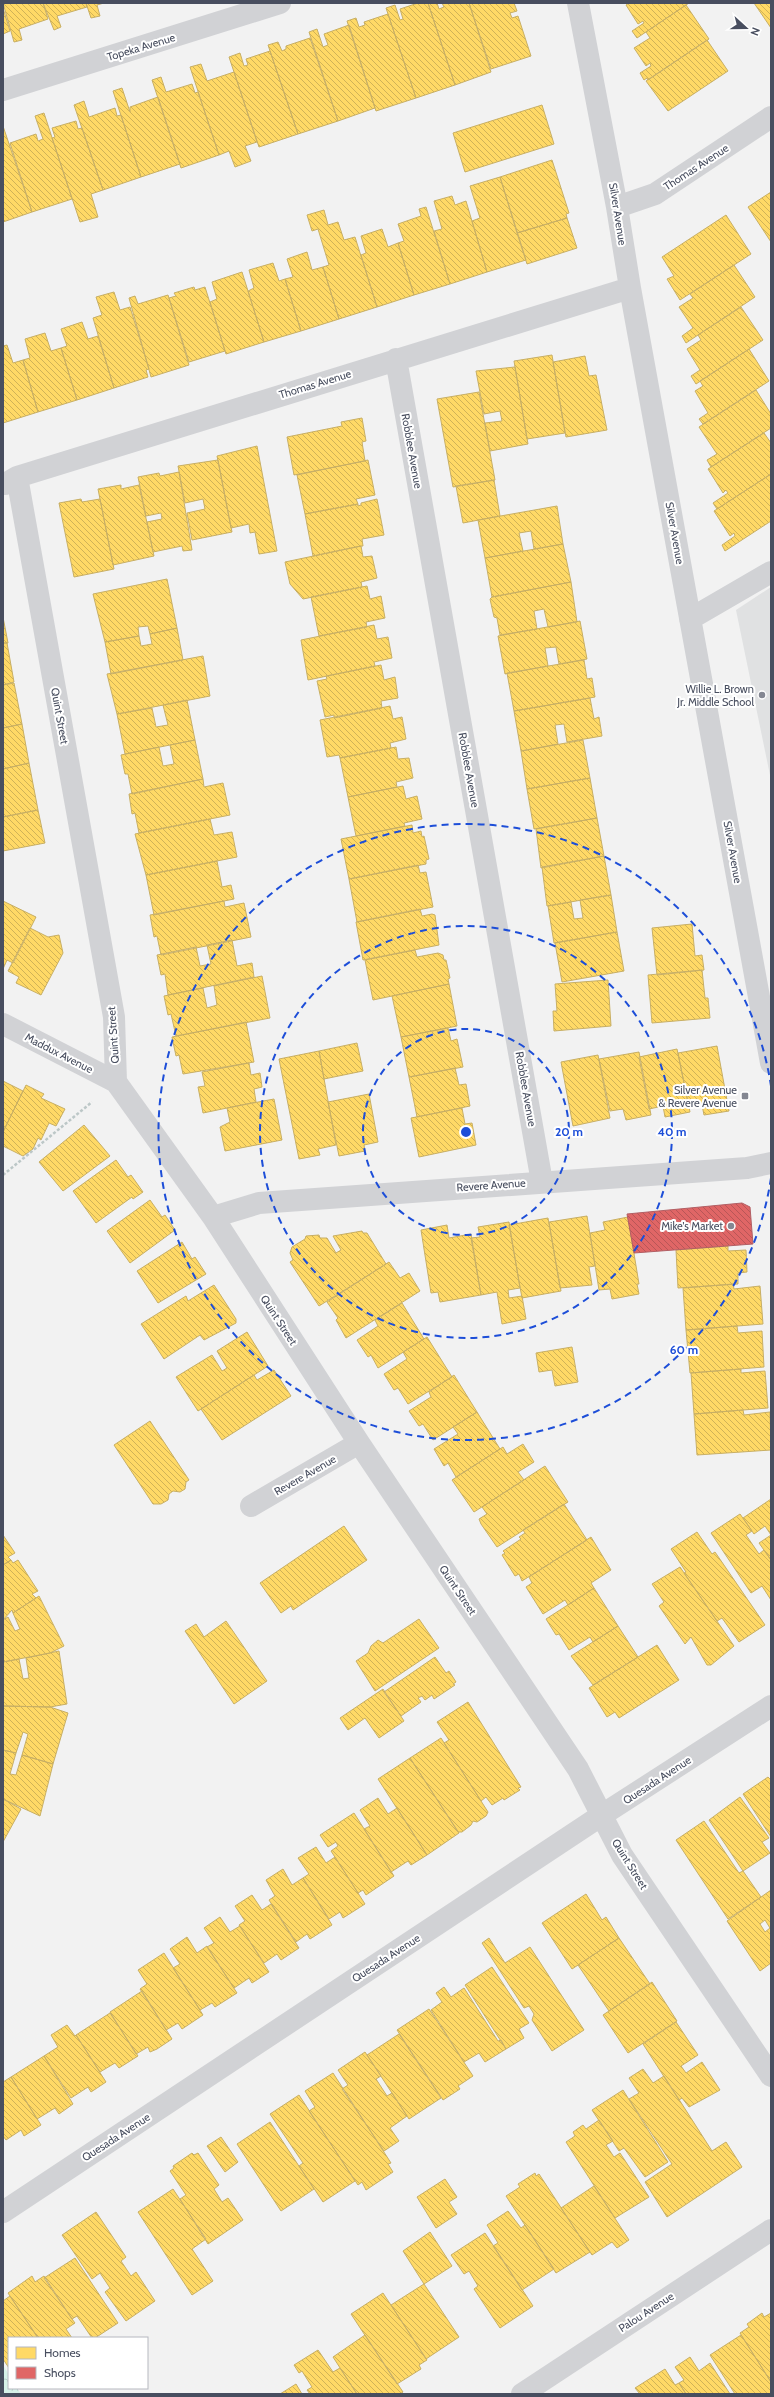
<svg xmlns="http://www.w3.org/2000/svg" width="774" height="2397" font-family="Cabin,sans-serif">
<defs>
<pattern id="park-crowns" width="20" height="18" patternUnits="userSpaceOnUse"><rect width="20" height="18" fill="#d6f1e8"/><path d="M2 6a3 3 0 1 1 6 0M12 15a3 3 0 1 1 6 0" fill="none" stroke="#b9d0c9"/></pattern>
<pattern id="homes-back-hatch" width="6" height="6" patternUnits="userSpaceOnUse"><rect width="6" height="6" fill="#ffd966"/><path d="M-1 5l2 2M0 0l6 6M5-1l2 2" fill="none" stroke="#d0b257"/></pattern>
<pattern id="shops-back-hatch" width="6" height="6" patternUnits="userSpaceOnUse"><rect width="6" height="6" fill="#e06666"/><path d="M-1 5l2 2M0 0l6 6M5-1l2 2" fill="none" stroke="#b85657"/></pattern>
</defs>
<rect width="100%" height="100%" fill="#f2f2f2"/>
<!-- education -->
<path fill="#e0e1e2" d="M771,587V780L736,610Z"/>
<!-- park -->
<path fill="url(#park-crowns)" d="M3,2365L9,2375V2388H17L21,2394H3Z"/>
<!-- homes -->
<path fill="url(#homes-back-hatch)" stroke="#c8af64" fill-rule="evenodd" d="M3,3H43L48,19L19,29L22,40L14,42Z
M43,3H86L87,7L57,16L61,27L54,30Z
M86,3H104L97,5L100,16L91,18Z
M418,3H428L455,85L416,98L386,8L395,5L400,20L403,19L400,9Z
M428,3H437L439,9L444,7L442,3H469L491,72L455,85Z
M469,3H514L517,11L510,13L512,18L518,16L531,56L491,69Z
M629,3H689L637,38L632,31L644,23L643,21L638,24L626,5Z
M754,3H771V28Z
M686,5L709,39L648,80L647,78L644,80L640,73L651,66L650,63L646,66L634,48L650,38L646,32Z
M3,8L10,31L3,34Z
M388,14L416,98L376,111L347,21L356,18L359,27L365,25L364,22Z
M349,25L375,108L338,121L309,32L317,29L323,47L328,45L324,34Z
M310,38L338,121L298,134L268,45L278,42L282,51L286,49V46Z
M707,40L728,71L668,111L646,81Z
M270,51L298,134L259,147L229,57L240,53L244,66L248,65L246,59Z
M201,64L207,81L234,72L257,142L245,146L251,161L235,167L229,151L219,155L190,67Z
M161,77L166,92L192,84L195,93L198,92L219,155L181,168L152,80Z
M122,88L130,112V107L158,97L180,164L141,177L113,91Z
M84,101L89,117L115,108L117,116L121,115L141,177L103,190L74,105Z
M542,105L554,144L465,172L453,133Z
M44,113L72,199L32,212L10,143L36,134L38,141L43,139L35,116Z
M76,121L78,129L82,128L103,190L91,194L98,217L80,222L52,138L55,137L52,128Z
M3,126L32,212L3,222Z
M552,160L569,213L566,214L567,218L517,233L500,177Z
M500,177L526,260L487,272L472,221L480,218L470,186Z
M771,192V242L748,207Z
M452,196L455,205L466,201L487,272L450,284L434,231L442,229L434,201Z
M426,207L450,284L414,295L398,243L404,241L398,224L421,216L419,209Z
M324,210L328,225L338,222L344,240L355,237L377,307L339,319L323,267L329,265L318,229L312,231L307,215Z
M726,215L751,254L680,300L667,279L674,276L662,257Z
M567,218L577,248L527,264L517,233Z
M382,229L388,247L398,243L414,295L377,307L361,255L366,253L361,236Z
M307,252L312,270L323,267L339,319L301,331L285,279L293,277L287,259Z
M273,263L279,281L285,279L301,331L264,342L248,291L254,288L249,270Z
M734,265L755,297L686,343L682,336L693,328L679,307L693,298L690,294Z
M242,272L264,342L226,354L210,302L217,299L212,282Z
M194,287L195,290L205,287L225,351L189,362L169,298L176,296L174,293Z
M114,292L120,310L130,307L149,369L146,370L148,377L114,388L93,318L102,315L96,297Z
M168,295L189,365L151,377L129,298L135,296L138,304Z
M741,307L763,340L696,384L691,376L700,370L687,349L701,340L698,335Z
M82,322L88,339L98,336L114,388L77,400L61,348L67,346L61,329Z
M45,333L51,351L61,348L77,400L38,412L23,360L30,358L25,339Z
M7,345L13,363L23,360L38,412L3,423V346Z
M749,349L769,381L703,424L699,419L708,413L695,391L703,386L700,381Z
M552,355L565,433L527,439L514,361Z
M585,356L589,376L596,375L607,430L566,437L553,362Z
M515,367L528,444L490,451L485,423L502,421L500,411L484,414L476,371Z
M756,390L771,414V428L711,467L707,460L717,454L699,427Z
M479,392L495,480L453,487L437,399Z
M362,418L366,441L362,442L365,461L294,475L287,437L342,426L341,422Z
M764,433L771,443V474L717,509L713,503L728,493L726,490L723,493L708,469Z
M257,446L277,551L259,554L255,532L250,533L249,524L231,528L217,456Z
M218,460L232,532L192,540L187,513L205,509L203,499L185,503L178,466Z
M368,460L375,495L356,499L358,504L305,514L297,475Z
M179,472L192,550L183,551L182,546L153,552L147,522L162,519L161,513L146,516L138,477L159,473L160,476Z
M771,474V521L725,551L722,545L735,536L734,533L730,536L714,511Z
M494,480L500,516L463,523L456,486Z
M121,485V489L139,485L154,556L113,565L98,489Z
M81,499L82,502L100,499L114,569L74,577L59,503Z
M377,499L384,535L362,539L363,546H361L313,556L305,514L358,504V506L361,505V503Z
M557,506L563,544L534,549L531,531L519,533L523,551L485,558L478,520Z
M563,544L571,582L492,597L485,558Z
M361,546L363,557L372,556L377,578L361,582L362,587L303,599L290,584L285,562Z
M167,579L177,628L150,634L148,626L138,627L139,636L105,642L93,594Z
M571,582L577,622L548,627L544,609L534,611L537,629L500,635L497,618L494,617L490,599L492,597Z
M367,586L370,599L381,596L385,618L366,622L367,627L319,636L311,597Z
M3,617L8,643H3Z
M580,621L587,659L559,664L556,647L545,648L548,666L505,674L498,636Z
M374,625L377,639L388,637L392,658L374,662L375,666L308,680L301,640Z
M177,628L183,660L111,674L105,642L139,636L141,646L152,644L150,634Z
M3,643H7L14,682L3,685Z
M203,656L210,696L117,714L107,674Z
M584,660L587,679L592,678L595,697L514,711L507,673Z
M381,665L384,680L395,677L398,698L381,701L382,708L334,718V715L325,717L317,681L327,679L326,676Z
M14,683L22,724L3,728V685Z
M590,698L594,719L599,717L602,736L567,742L564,724L555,725L558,744L521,751L514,711Z
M187,700L195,740L125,754L117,714L152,708L156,727L168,725L163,705Z
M390,706L393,719L402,717L406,739L390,743L391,748L340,758L339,755L327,757L320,720Z
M22,724L29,763L3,769V728Z
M195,740L203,779L132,794L128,774H125L121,755L159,747L163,766L174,764L170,745Z
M583,740L590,778L527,789L521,751Z
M396,747L398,759L409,758L413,778L396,782L397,787L348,797L340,758Z
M29,763L38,810L3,817V769Z
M590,778L597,818L534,829L527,789Z
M203,779L204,787L223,783L230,815L139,833L135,813L132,814L129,794Z
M403,786L406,799L417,796L422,819L404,823L405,826L356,836L348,797Z
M38,810L45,843L3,851V817Z
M597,818L604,856L541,868L536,829Z
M210,819L214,835L232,832L237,857L146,875L135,834Z
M412,825L413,833L421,831L422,837L424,836L429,859L426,860V864L349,879L341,839Z
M604,856L611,895L547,906L542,867Z
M217,861L222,887L231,885L234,899L154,915L146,875Z
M418,865L420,873L426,872L433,907L357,922L349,879Z
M611,895L617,932L554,943L548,906L571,902L574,919L583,918L580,900Z
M3,901L36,917L13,963L7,960L3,969Z
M224,901L225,907L244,903L251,937L161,955L157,936L154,937L150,915Z
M420,909L422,916L432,914L435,915L439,945L363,960L356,922Z
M692,924L695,956L702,955L704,970L657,975L652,928Z
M30,928L48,937L59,935L63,953L41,995L16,983L19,977L8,971Z
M617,932L624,971L562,982L555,943Z
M232,940L237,966L252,963L254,977L168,995L165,974L161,975L157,955L196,947L200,966L211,964L207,945Z
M415,950L417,957L438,953L443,955L444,960H446L450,978L448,979L449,984L373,1000L365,960Z
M702,970L705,998H708L710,1018L652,1023L648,975Z
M262,976L270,1018L176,1036L171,1014L168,1015L164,996L203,988L207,1008L217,1005L214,986Z
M608,980L611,1026L554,1031L553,1011H557L555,984Z
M449,984L457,1026L401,1037L392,996Z
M246,1022L254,1062L183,1074L179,1055L176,1056L172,1037Z
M448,1028L451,1041L457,1039L463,1067L409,1077L401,1037Z
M357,1043L363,1071L324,1079L319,1051Z
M717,1046L729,1111L704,1115L702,1105L689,1108L678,1053Z
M677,1049L690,1112L665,1117L663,1106L649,1109L639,1057Z
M319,1051L336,1145L318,1149L320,1155L299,1159L279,1059Z
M639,1052L651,1115L626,1120L623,1109L610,1111L599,1059Z
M598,1055L610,1118L573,1126L561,1062Z
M249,1063L251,1075L260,1073L262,1087L254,1089L256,1102L203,1113L198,1087L205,1086L202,1072Z
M455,1068L459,1085L466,1084L470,1106L417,1117L409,1077Z
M3,1081L23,1091L3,1132Z
M26,1085L44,1094L41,1098L65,1109L56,1126L49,1123L41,1140L38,1138L33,1149L23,1156L3,1146V1132Z
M369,1094L378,1142L364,1145L365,1151L339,1156L328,1102Z
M274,1099L282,1140L225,1151L220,1127L230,1122L227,1108Z
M462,1108L465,1124L472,1123L476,1145L419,1157L411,1118Z
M84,1125L110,1156L63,1191L39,1162Z
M116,1160L128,1177L131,1175L143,1192L133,1199L132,1197L96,1223L73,1191Z
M150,1200L162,1217L165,1215L175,1230L130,1263L107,1231Z
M587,1216L595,1266L589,1267L592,1285L560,1288L549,1222Z
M628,1217L639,1284H637L639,1294L612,1299L610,1289L599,1290L590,1233L605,1230L603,1222Z
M548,1218L561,1291L522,1298L509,1225Z
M509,1222L520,1288L508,1290L509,1298L522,1296L526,1319L502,1324L497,1292L481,1295L471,1238L480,1237L478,1227Z
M447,1225L449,1238L471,1234L481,1295L440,1302L438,1292L431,1293L421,1230Z
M362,1231L363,1233H367L386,1264L319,1306L290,1262L293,1260L290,1253L292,1247L305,1239L306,1236L319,1235L320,1238H327L336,1253L341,1250L333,1236Z
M182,1242L192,1259L195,1257L206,1274L158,1303L137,1271Z
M728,1246V1251L746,1250L747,1272L738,1273V1284L678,1288L676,1250Z
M389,1262L400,1278L409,1273L420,1291L346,1338L336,1320L338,1318L327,1302Z
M733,1284L734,1289L760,1286L763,1324L686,1330L683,1288Z
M214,1285L236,1319V1323L204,1340L200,1335L164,1359L141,1324L186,1296L188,1301Z
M402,1303L424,1339L378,1368L371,1355L368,1357L357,1340L378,1326L375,1320Z
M737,1326L738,1333L762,1331L764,1367L690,1373L686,1330Z
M247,1332L268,1366L198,1411L176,1377L212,1355L222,1371L227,1368L217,1351Z
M427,1337L452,1377L408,1404L398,1388L394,1390L384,1374L407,1359L403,1352Z
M572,1347L578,1382L555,1386L552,1370L539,1372L536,1353Z
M741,1369V1373L765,1371L768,1408L694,1414L691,1373Z
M274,1370L291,1396L222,1440L201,1409L254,1375L257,1380Z
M454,1375L477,1412L433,1440L423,1424L419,1426L409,1411L431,1397L429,1392Z
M743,1410L744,1415L770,1412L771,1450L697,1455L694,1414Z
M477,1412L500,1449L456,1477L448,1463L444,1466L434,1449L458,1434L453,1427Z
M150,1421L189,1480L186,1482L185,1489L180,1492L173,1491L169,1494L168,1500L161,1504H153L114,1445Z
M523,1444L534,1462L518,1472L524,1480L474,1512L452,1480L503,1447L507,1454Z
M545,1466L568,1502L497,1547L481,1524L479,1519L487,1514L482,1507Z
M771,1499V1560L759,1543L771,1535L765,1526L754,1534L743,1518Z
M564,1504L587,1540L522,1581L519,1574L515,1576L502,1555L505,1553L503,1551L521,1539L519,1537L525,1533L523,1530Z
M740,1514L752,1531L746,1535L759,1554L764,1550L771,1560V1600L762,1586L751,1593L711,1533Z
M344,1526L367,1560L293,1610L291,1606L281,1613L260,1583Z
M697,1532L712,1554L715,1552L765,1625L739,1642L722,1618L717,1621L684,1573L686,1572L671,1549Z
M3,1535L15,1553L8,1557L11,1560L3,1565Z
M591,1537L611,1570L591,1583L594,1588L568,1605L565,1600L543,1614L526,1587L532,1583L529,1577Z
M11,1560L13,1563L18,1560L38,1591L32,1594L36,1598L13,1613L12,1610L3,1620V1565Z
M680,1567L734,1646L711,1665H707L691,1637L685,1644L659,1606L664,1602L652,1584Z
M594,1588L618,1626L593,1642L590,1637L569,1650L559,1634L556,1635L546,1619Z
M39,1596L64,1646L50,1653L3,1662V1620L8,1617L15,1631L20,1629L13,1613Z
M419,1619L439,1648L375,1691L356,1661L368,1653L371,1646L378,1640L383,1643Z
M226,1621L267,1681L234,1704L185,1631L196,1624L204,1637Z
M618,1626L638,1657L593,1685L571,1656Z
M657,1645L679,1680L619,1718L615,1712L607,1717L589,1688Z
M59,1651L67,1704L50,1707L3,1706V1662L19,1659L23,1679L29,1678L26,1658Z
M435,1657L446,1673L449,1671L456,1682L453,1684L455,1685L434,1699L432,1695L425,1700L422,1696L418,1698L421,1702L401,1716L384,1692Z
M383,1689L404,1721L379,1738L365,1718L348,1730L340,1718Z
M468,1702L521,1787L518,1788L520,1790L504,1800L503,1798L492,1805L486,1797L481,1801L444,1743L449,1740L437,1722Z
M3,1706L50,1707L68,1713L53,1764L22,1755L28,1734L23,1732L16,1753L3,1750Z
M441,1738L488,1812L486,1816L477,1822L473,1821L471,1825L462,1832H458L410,1758Z
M3,1750L16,1753L10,1774L16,1775L22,1755L53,1764L40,1816L3,1799Z
M410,1758L459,1833L427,1855L378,1779Z
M768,1777L771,1780V1837L743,1794Z
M740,1797L769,1838L762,1842L770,1853L743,1871L709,1820Z
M378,1798L388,1814L397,1808L427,1855L411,1865L408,1861L391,1872L364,1829L370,1826L360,1810Z
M3,1799L21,1809L3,1842Z
M354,1813L394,1876L366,1895L363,1890L358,1893L331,1851L338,1846L336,1842L328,1847L320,1835Z
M704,1821L739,1873L743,1871L761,1897L728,1919L676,1840Z
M316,1847L326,1863L335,1857L365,1904L343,1918L340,1912L329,1919L303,1878L309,1874L298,1858Z
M283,1869L292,1885L303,1878L332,1925L310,1939L307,1934L296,1942L269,1900L275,1896L266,1880Z
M771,1890V1963L760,1971L727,1921ZM765,1920L770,1928L765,1932L760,1924Z
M586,1894L602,1920L606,1917L619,1938L572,1969L542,1923Z
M252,1895L262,1910L271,1904L299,1948L281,1960L277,1954L264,1963L239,1925L245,1921L235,1906Z
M220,1917L230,1932L240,1926L269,1972L252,1983L249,1978L234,1988L207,1947L214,1943L204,1928Z
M187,1937L197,1953L207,1946L237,1993L215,2007L212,2003L200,2010L173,1968L180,1964L170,1949Z
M489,1938L505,1963L530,1947L584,2030L552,2051L532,2020L534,2014L529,2006L524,2008L482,1943Z
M619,1938L650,1984L609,2011L578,1965Z
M164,1953L203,2015L182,2029L178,2023L166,2030L140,1989L147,1984L138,1970Z
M492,1967L529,2023L519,2029L524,2038L506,2049L465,1985Z
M652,1982L677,2021L628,2053L603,2015Z
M444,1987L451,1997L464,1988L498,2041L501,2040L506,2049L485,2062L479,2053L464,2062L431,2010L442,2002L436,1993Z
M142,1991L172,2039L157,2049L150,2052L148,2047L136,2054L110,2012Z
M429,2009L473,2076L458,2086L460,2089L443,2100L397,2030Z
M110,2013L138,2056L119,2068L115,2063L100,2072L76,2035Z
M676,2022L698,2055L681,2066L686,2073L702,2062L720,2090L689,2107L682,2098L679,2100L643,2044Z
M67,2025L75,2036L76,2035L106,2082L91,2092L88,2087L71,2098L44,2056L58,2047L51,2035Z
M399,2034L441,2098L409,2119L367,2055Z
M365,2052L381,2076L376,2079L387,2096L392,2093L407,2116L390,2128L399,2141L384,2151L342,2089L348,2085L338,2070Z
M44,2056L73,2104L59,2114L55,2108L37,2119L11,2077Z
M643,2069L653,2083L664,2076L712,2151L726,2142L742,2167L667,2217L645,2182L672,2164L629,2099L639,2093L629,2078Z
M333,2073L391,2163L388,2164L393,2172L366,2190L362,2182L358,2185L309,2111L315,2107L305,2091Z
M11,2077L41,2125L24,2136L21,2130L6,2140L3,2136V2082Z
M623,2090L668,2162L645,2177L624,2148L619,2151L592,2110Z
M299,2095L355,2181L323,2202L299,2166L303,2163L270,2114Z
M599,2120L613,2141L606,2145L614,2157L620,2153L649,2197L615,2218L566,2142L575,2136L573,2132L583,2125L586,2129Z
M270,2122L314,2189L281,2211L237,2144Z
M221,2137L238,2162L225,2172L207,2146Z
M192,2153L194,2155L198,2153L219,2185L214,2189L222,2202L228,2198L243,2220L208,2244L180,2199L186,2195L170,2171L174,2168L173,2166Z
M535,2173L536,2176L539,2174L590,2252L556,2273L506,2196L520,2187L518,2184Z
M445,2179L457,2197L449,2202L457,2214L436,2228L417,2197Z
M594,2186L629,2240L617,2248L612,2242L592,2255L561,2208Z
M173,2189L206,2239L192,2249L213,2281L192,2295L138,2212Z
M508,2211L521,2228L525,2225L554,2269L522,2290L493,2246L498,2243L487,2225Z
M96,2212L126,2257L121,2261L131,2276L136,2272L155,2301L126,2321L105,2292L110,2288L100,2273L92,2279L62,2235Z
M430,2232L452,2266L424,2284L403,2251Z
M485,2233L533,2306L500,2328L474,2289L478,2286L469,2271L464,2274L451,2255Z
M75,2258L118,2323L95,2338H92L77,2316L72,2319L44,2278Z
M32,2276L35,2282L44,2276L72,2319L75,2323L66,2329L72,2338H38L8,2293Z
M424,2284L459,2337L426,2359L391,2305Z
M383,2293L427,2360L419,2365L421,2369L397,2384L351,2314Z
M10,2296L38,2338H9V2368L3,2359V2301Z
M762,2313L764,2317L771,2313V2382L740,2333L749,2327L747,2324Z
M365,2335L403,2392L400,2394H357L333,2357Z
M741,2335L771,2382V2394H735L710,2355Z
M318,2350L333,2372L340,2368L357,2394H310L307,2390L312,2387L302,2371L299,2373L294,2365Z
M690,2357L699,2371L710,2363L730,2394H686L679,2383L684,2380L675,2367Z
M665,2369L675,2385L679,2383L686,2394H640L635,2388Z
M296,2384L302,2394H280Z"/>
<!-- shops -->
<path fill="url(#shops-back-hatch)" stroke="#b25f64" d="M742,1203L750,1207L753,1244L634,1253L627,1214Z"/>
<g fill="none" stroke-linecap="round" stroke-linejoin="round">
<!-- path -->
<path stroke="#bcc7c7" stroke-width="2.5" stroke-dasharray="3 2" stroke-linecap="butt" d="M3,1175L92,1102"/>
<!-- minor -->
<path stroke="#d1d2d5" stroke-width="22" d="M578,3L617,207L630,288L771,1063
M3,90L280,3
M617,207L655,194L771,117
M396,359L542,1182
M17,477L114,1017L116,1082L213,1217L359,1443L578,1769L622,1855L771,2076
M5,484L17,477L630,288
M690,619L771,572
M3,1024L116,1082
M213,1217L259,1203L747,1168L771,1163
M251,1506L359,1443
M3,2212L602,1815L771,1706
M522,2394L771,2230"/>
</g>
<!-- distance rings -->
<g fill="none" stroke="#1d4ed8" stroke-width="2" stroke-dasharray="7 5">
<circle cx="466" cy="1132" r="103"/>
<circle cx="466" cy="1132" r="206"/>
<path d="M771 1178A308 308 0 1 1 771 1086"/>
</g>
<!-- markers -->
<g fill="#848792" stroke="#fff" stroke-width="1.5">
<circle cx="762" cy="695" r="4"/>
<rect x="741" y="1092" width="8" height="8" rx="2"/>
<circle cx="731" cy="1226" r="4"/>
</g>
<g text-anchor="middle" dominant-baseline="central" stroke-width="4" stroke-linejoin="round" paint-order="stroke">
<!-- street labels -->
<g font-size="11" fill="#484e5f" stroke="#fff">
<text transform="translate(141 47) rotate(-17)">Topeka Avenue</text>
<text transform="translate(696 167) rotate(-33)">Thomas Avenue</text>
<text transform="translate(618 214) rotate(81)">Silver Avenue</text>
<text transform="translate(315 384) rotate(-17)">Thomas Avenue</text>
<text transform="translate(412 451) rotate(80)">Robblee Avenue</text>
<text transform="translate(675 533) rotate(80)">Silver Avenue</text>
<text transform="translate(60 716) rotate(80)">Quint Street</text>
<text transform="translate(469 770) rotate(80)">Robblee Avenue</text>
<text transform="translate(733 852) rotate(80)">Silver Avenue</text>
<text transform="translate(113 1035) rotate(-94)">Quint Street</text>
<text transform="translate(59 1053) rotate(27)">Maddux Avenue</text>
<text transform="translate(526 1089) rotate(80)">Robblee Avenue</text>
<text transform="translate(491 1185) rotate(-4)">Revere Avenue</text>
<text transform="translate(279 1320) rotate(57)">Quint Street</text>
<text transform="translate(305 1475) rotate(-30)">Revere Avenue</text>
<text transform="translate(458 1590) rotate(56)">Quint Street</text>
<text transform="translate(657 1780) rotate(-33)">Quesada Avenue</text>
<text transform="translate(630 1864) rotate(58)">Quint Street</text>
<text transform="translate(386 1958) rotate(-33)">Quesada Avenue</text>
<text transform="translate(116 2137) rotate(-33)">Quesada Avenue</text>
<text transform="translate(646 2312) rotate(-33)">Palou Avenue</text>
</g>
<!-- poi labels -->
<g font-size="11" fill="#484e5f" stroke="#fff" text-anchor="end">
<text x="754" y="689">Willie L. Brown<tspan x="754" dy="13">Jr. Middle School</tspan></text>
<text x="737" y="1090">Silver Avenue<tspan x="737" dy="13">&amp; Revere Avenue</tspan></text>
<text x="723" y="1226">Mike's Market</text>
</g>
</g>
<circle cx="466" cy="1132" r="6" fill="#1d4ed8" stroke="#fff" stroke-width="2"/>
<g font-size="12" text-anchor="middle" font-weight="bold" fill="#1d4ed8" stroke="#fff" stroke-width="4" stroke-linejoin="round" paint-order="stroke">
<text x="569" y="1136">20 m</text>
<text x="672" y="1136">40 m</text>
<text x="684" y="1354">60 m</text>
</g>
<!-- border -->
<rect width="774" height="2397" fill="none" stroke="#484e5f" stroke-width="8"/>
<!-- legend -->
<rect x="8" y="2337" width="140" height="52" fill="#ffffff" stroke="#b6b8bf"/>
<rect x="16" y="2347" width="20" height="12" fill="#ffd966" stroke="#b6b8bf"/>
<text x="44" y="2357" font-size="12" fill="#484e5f">Homes</text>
<rect x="16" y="2367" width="20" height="12" fill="#e06666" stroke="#b6b8bf"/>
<text x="44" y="2377" font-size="12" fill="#484e5f">Shops</text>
<!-- north arrow -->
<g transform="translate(746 28) rotate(111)" stroke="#ffffff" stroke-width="3" paint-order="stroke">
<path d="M0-3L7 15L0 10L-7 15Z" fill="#484e5f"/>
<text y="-6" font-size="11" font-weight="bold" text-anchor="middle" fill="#484e5f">N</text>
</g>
</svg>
